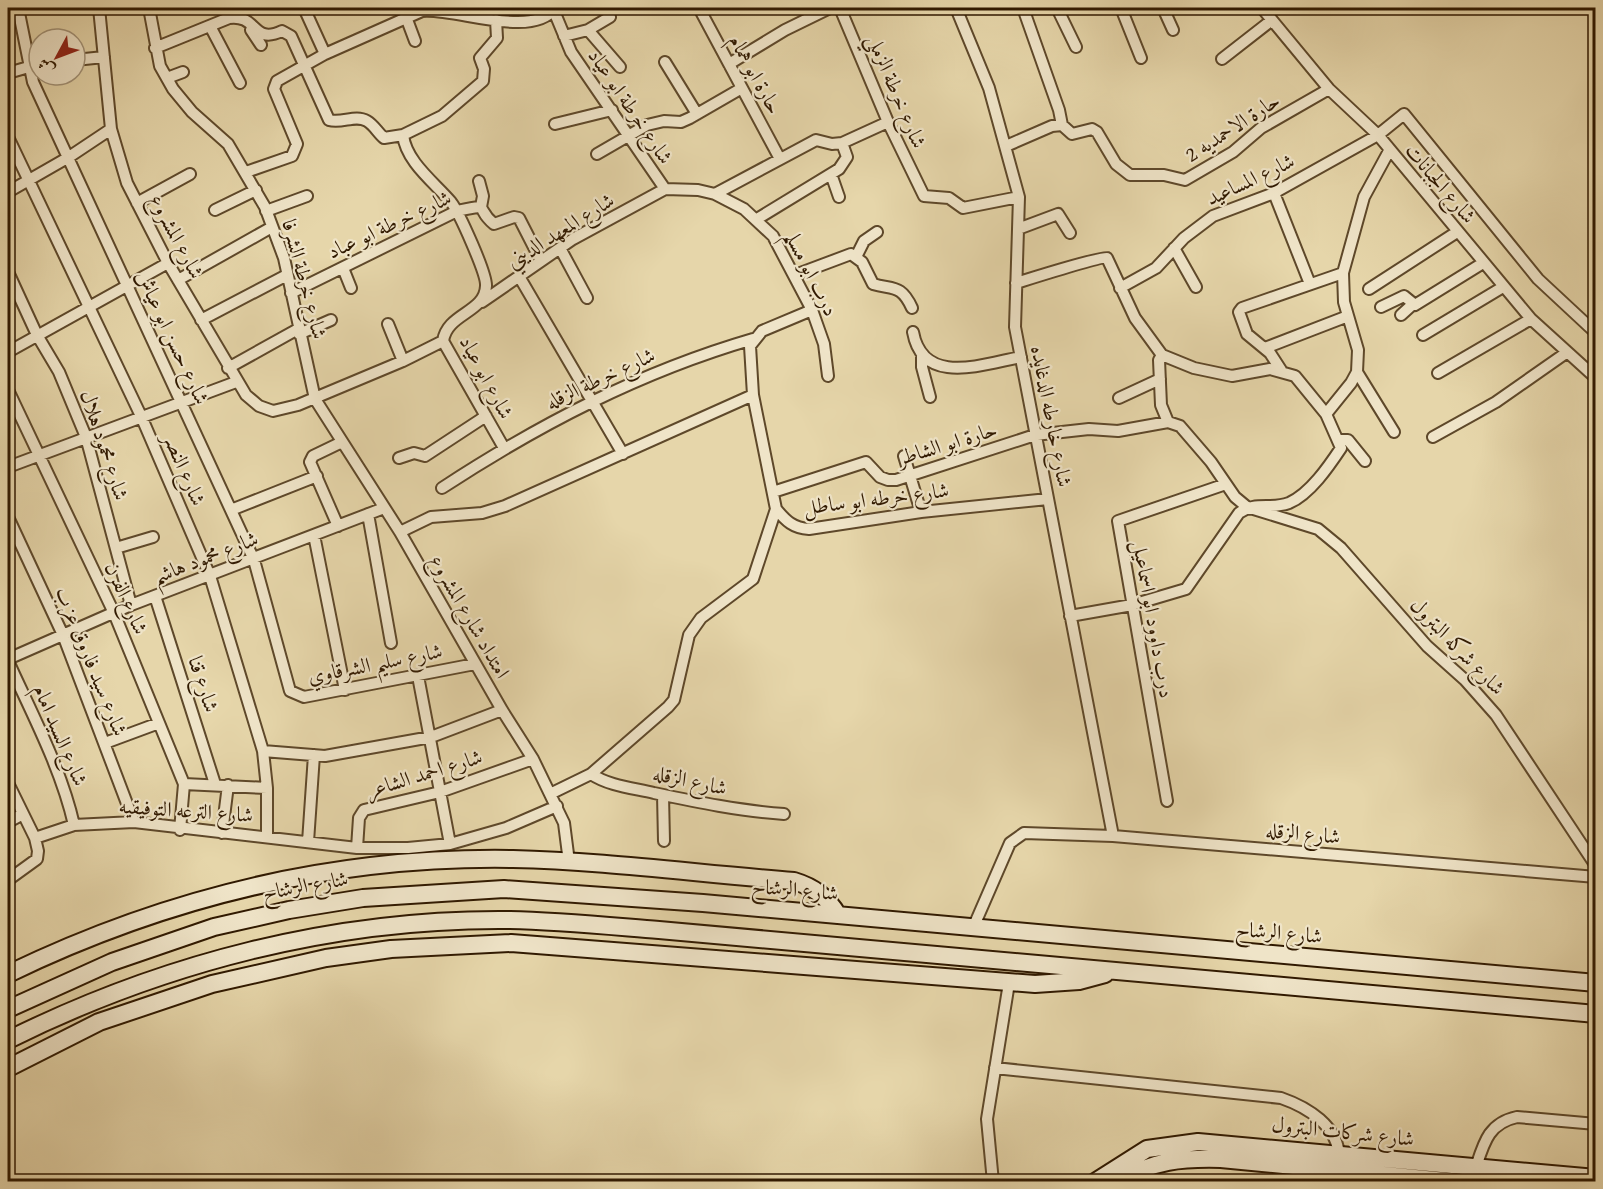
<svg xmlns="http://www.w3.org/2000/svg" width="1603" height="1189" font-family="'Gentium Book Plus',Amiri,serif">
<rect width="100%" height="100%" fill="#e6d6aa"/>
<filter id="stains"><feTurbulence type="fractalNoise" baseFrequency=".00333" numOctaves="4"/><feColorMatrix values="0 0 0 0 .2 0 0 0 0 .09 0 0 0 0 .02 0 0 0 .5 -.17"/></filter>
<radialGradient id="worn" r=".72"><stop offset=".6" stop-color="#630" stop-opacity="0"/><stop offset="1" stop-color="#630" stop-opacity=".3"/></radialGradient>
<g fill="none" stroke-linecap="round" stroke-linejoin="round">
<!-- street casing -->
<g stroke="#5e482a" stroke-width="14">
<path id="street" d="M18,8L33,82L254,560L290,691L304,697L475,664
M99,8L111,129L127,183L168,263L246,395L259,406L273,411L298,405L403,361L443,341
M149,8L160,66L173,89L192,112L228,144L265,207L284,258L315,399L400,532L502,710L533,759L564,823L569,862
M304,8L325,54
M699,8L780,159
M840,8L888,122L924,196L949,198L963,208L1019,197
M956,8L989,88L1019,197L1015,327L1113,836
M1023,8L1059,110L1062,125
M1057,8L1076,47
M1121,8L1141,58
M1163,8L1173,30
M1262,8L1329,89L1378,135L1531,319L1596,378
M554,11L571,52L665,189
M406,17L415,41
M496,20L497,38L480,58L484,69L483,81L442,116L403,135C406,162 435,183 451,202C459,212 487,274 486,286C485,313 447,313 443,341L504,448
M210,26L240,83
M251,30L261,45
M588,30L620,67
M564,36L588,30L610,17
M155,48L229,18C258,14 252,45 282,31L291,36L329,120C342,124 355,114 367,121C374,125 378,133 384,138L403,135
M1222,59L1272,20
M75,60L104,57
M665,62L697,114
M729,64L785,30L830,8
M8,73L39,64
M167,78L183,72
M555,124L612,110
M8,137L141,416L210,576L263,751L267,788V836
M1006,146L1052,126L1062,125L1072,134L1092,129L1097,132L1116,164L1130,175H1164L1185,180L1233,152L1261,128L1329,89
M597,154L647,125L664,121L681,122L690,118L742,88
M246,172L292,156L297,144L274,89L277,81L325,54L422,11C454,7 532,40 555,8
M831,174L839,197
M479,181L483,196L481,207
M8,192L69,157L111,129
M1274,193L1310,284
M715,194L816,140L832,144L842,143L888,122
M137,203L190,174
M215,210L256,190
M266,211L307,196
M757,219L839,169L847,157L842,143
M1018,229L1058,214L1070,233
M560,248L587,298
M1174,248L1196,287
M856,257L864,241L877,232
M343,268L351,288
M8,272L37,335L59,372L86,437L131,605
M795,275L851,254L862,262L873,284C893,290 901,284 912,308
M520,278L623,454
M178,280L272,227
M1016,283C1029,279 1101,256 1107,258L1135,318L1162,355
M1120,288L1156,268L1184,238L1213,216L1274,193L1378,135L1404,114L1538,279L1596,333
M1369,289L1457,232
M291,293L457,211C493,203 474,208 494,224L514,217L519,218L541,261
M482,302L573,239L665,189L698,190L715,194L744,209L773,236L812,310L824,344L828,376
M1381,307L1404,296L1415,305L1483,263
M812,310L762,331L750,346L753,395L776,509C786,521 793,528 809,529L921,512L1048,499
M1401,315L1412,305
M201,320L287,275
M388,324L403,361
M913,332C923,387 983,364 1021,357
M299,334L331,320
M1423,335L1503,287
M1265,348L1348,316
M8,352L168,263
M922,355V367L930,397
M228,368L298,329
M1281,370L1270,353L1247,334L1239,312L1242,308L1343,273
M1357,372L1394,432
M1438,373L1531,319
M8,390L114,613L184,784L180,830
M1119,398L1160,379
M1168,422L1161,405L1159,360L1162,355L1194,368L1232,376L1270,369L1295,376L1326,414
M1433,437L1496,402L1566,353
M1340,440H1348L1365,461
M904,456L921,512
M399,458L414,453L425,456L486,416
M8,467L236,382
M442,488C540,424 640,372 753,339
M773,492L866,462L880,477L888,480H896L1035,435L1089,429L1118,431L1168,422L1180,426L1211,462L1235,497L1247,507L1318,529L1341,548L1427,646L1465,680L1496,715L1596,866
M231,510L317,476
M368,514L391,643
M8,517L63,635L134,822
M338,526L310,462L313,456L342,442
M400,532L431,517L482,513L505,506L753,395
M314,535L345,690
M116,548L153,537
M155,596L215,784
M1070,616L1132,605L1186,589L1239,513C1255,501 1271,510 1289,503C1310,494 1329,466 1341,448L1326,414L1351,383L1357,372L1358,350L1344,302L1343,273L1364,197L1389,151
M8,659L131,605L384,508
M8,661C32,714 61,768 74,825
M418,676L450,844
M105,743L159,723
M263,751L325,756L431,737L502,710
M591,774C609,786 633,788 654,793C697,802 740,811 784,814
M8,783L35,838
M184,784L267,788
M552,793L591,774L668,707L674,700L689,635L701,618L753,579L776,509
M663,795L664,841
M1167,801L1118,521L1226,484
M8,822L23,814
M222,833L228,785
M308,842L314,755
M357,848L359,818L364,810L440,792L533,759
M8,880L37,859L38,851L35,838L74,825L134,822L357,848H408L450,844L506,828L557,806
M973,928L1010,843L1024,833L1113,836L1596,877
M995,1068L1281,1098C1307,1107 1339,1126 1339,1158
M1476,1167C1484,1142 1489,1123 1517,1117L1596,1124
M993,1182L987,1119L1009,983"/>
</g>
<!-- secondary casing -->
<g stroke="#301900" stroke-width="20">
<path id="secondary" d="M8,974C167,897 335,856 513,859C606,861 700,874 794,881C814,887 827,897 838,915
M8,1009L112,962L214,927L289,910L363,898L504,889L703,903L1596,983
M8,1040C163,963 335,918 510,920C559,921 609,926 659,930L1596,1014
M8,1068L99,1022L212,984L326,958L391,949L511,943L1035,984L1079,981L1105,974
M1095,1182L1147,1149L1198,1142L1596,1178
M1119,1182C1152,1160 1183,1158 1221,1159L1456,1182"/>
</g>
<!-- street -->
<use href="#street" stroke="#efe4c8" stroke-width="10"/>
<!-- secondary -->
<use href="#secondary" stroke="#efe4c8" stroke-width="16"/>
</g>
<g text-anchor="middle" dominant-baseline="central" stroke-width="4.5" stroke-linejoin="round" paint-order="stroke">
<!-- street labels -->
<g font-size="21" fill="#301900" stroke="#efe4c8">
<text transform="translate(756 74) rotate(61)">حارة ابو همام</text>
<text transform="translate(897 91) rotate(67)">شارع خرطة الزملي</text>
<text transform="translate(631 106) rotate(56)">شارع خرطة ابو عياد</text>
<text transform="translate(1232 127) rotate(-33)">حارة الاحمديه 2</text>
<text transform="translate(1250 179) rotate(-25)">شارع المساعيد</text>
<text transform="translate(1441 183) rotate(50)">شارع الجبانات</text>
<text transform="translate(389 224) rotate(-25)">شارع خرطة ابو عباد</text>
<text transform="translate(560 230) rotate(-32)">شارع المعهد الديني</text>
<text transform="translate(177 236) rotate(62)">شارع المشروع</text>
<text transform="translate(812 273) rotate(63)">درب ابو مسلم</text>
<text transform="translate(305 279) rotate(75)">شارع خرطة الشرفا</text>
<text transform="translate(173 337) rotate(65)">شارع حسن ابو عياش</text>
<text transform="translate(487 377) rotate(62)">شارع ابو عياد</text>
<text transform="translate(600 378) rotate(-25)">شارع خرطة الزقله</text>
<text transform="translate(1052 416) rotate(79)">شارع خارطه الدغايده</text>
<text transform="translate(947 443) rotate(-17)">حارة ابو الشاطر</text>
<text transform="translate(105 445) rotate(72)">شارع محمود هلال</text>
<text transform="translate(185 469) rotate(67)">شارع النصر</text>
<text transform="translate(876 498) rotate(-7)">شارع خرطه ابو ساطل</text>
<text transform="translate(205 557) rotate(-21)">شارع محمود هاشم</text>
<text transform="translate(127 598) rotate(66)">شارع الفرن</text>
<text transform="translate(470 616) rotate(60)">امتداد شارع المشروع</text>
<text transform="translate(1154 619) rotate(80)">درب داوود ابو اسماعيل</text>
<text transform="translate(1458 646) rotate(46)">شارع شركه البترول</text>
<text transform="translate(92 661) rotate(68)">شارع سيد فاروق عزب</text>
<text transform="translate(375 663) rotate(-11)">شارع سليم الشرقاوي</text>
<text transform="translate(204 684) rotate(72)">شارع قنا</text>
<text transform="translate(61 735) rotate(67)">شارع السيد امام</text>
<text transform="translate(424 773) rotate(-17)">شارع احمد الشاعر</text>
<text transform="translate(690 780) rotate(12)">شارع الزقله</text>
<text transform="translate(186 810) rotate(4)">شارع الترعه التوفيقيه</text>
<text transform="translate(1303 833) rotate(5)">شارع الزقله</text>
<text transform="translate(305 885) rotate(-10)">شارع الرشاح</text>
<text transform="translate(795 889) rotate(5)">شارع الرشاح</text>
<text transform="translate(1279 932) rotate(5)">شارع الرشاح</text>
<text transform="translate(1343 1131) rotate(6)">شارع شركات البترول</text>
</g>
</g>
<!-- margin -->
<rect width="1603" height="1189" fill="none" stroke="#e6d6aa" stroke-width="30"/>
<rect x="9" y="9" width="1585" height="1171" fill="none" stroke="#301900" stroke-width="3"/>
<rect x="15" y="15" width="1573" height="1159" fill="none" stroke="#301900" stroke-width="1.5"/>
<!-- north arrow -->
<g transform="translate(57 57) rotate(229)"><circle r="28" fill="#efe4c8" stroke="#a39378" stroke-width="1.5"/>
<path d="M0-4.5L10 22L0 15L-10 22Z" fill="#8f2418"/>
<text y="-9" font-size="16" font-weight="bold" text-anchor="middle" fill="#301900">ش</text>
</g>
<rect width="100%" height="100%" filter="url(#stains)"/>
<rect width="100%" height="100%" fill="url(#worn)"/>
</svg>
